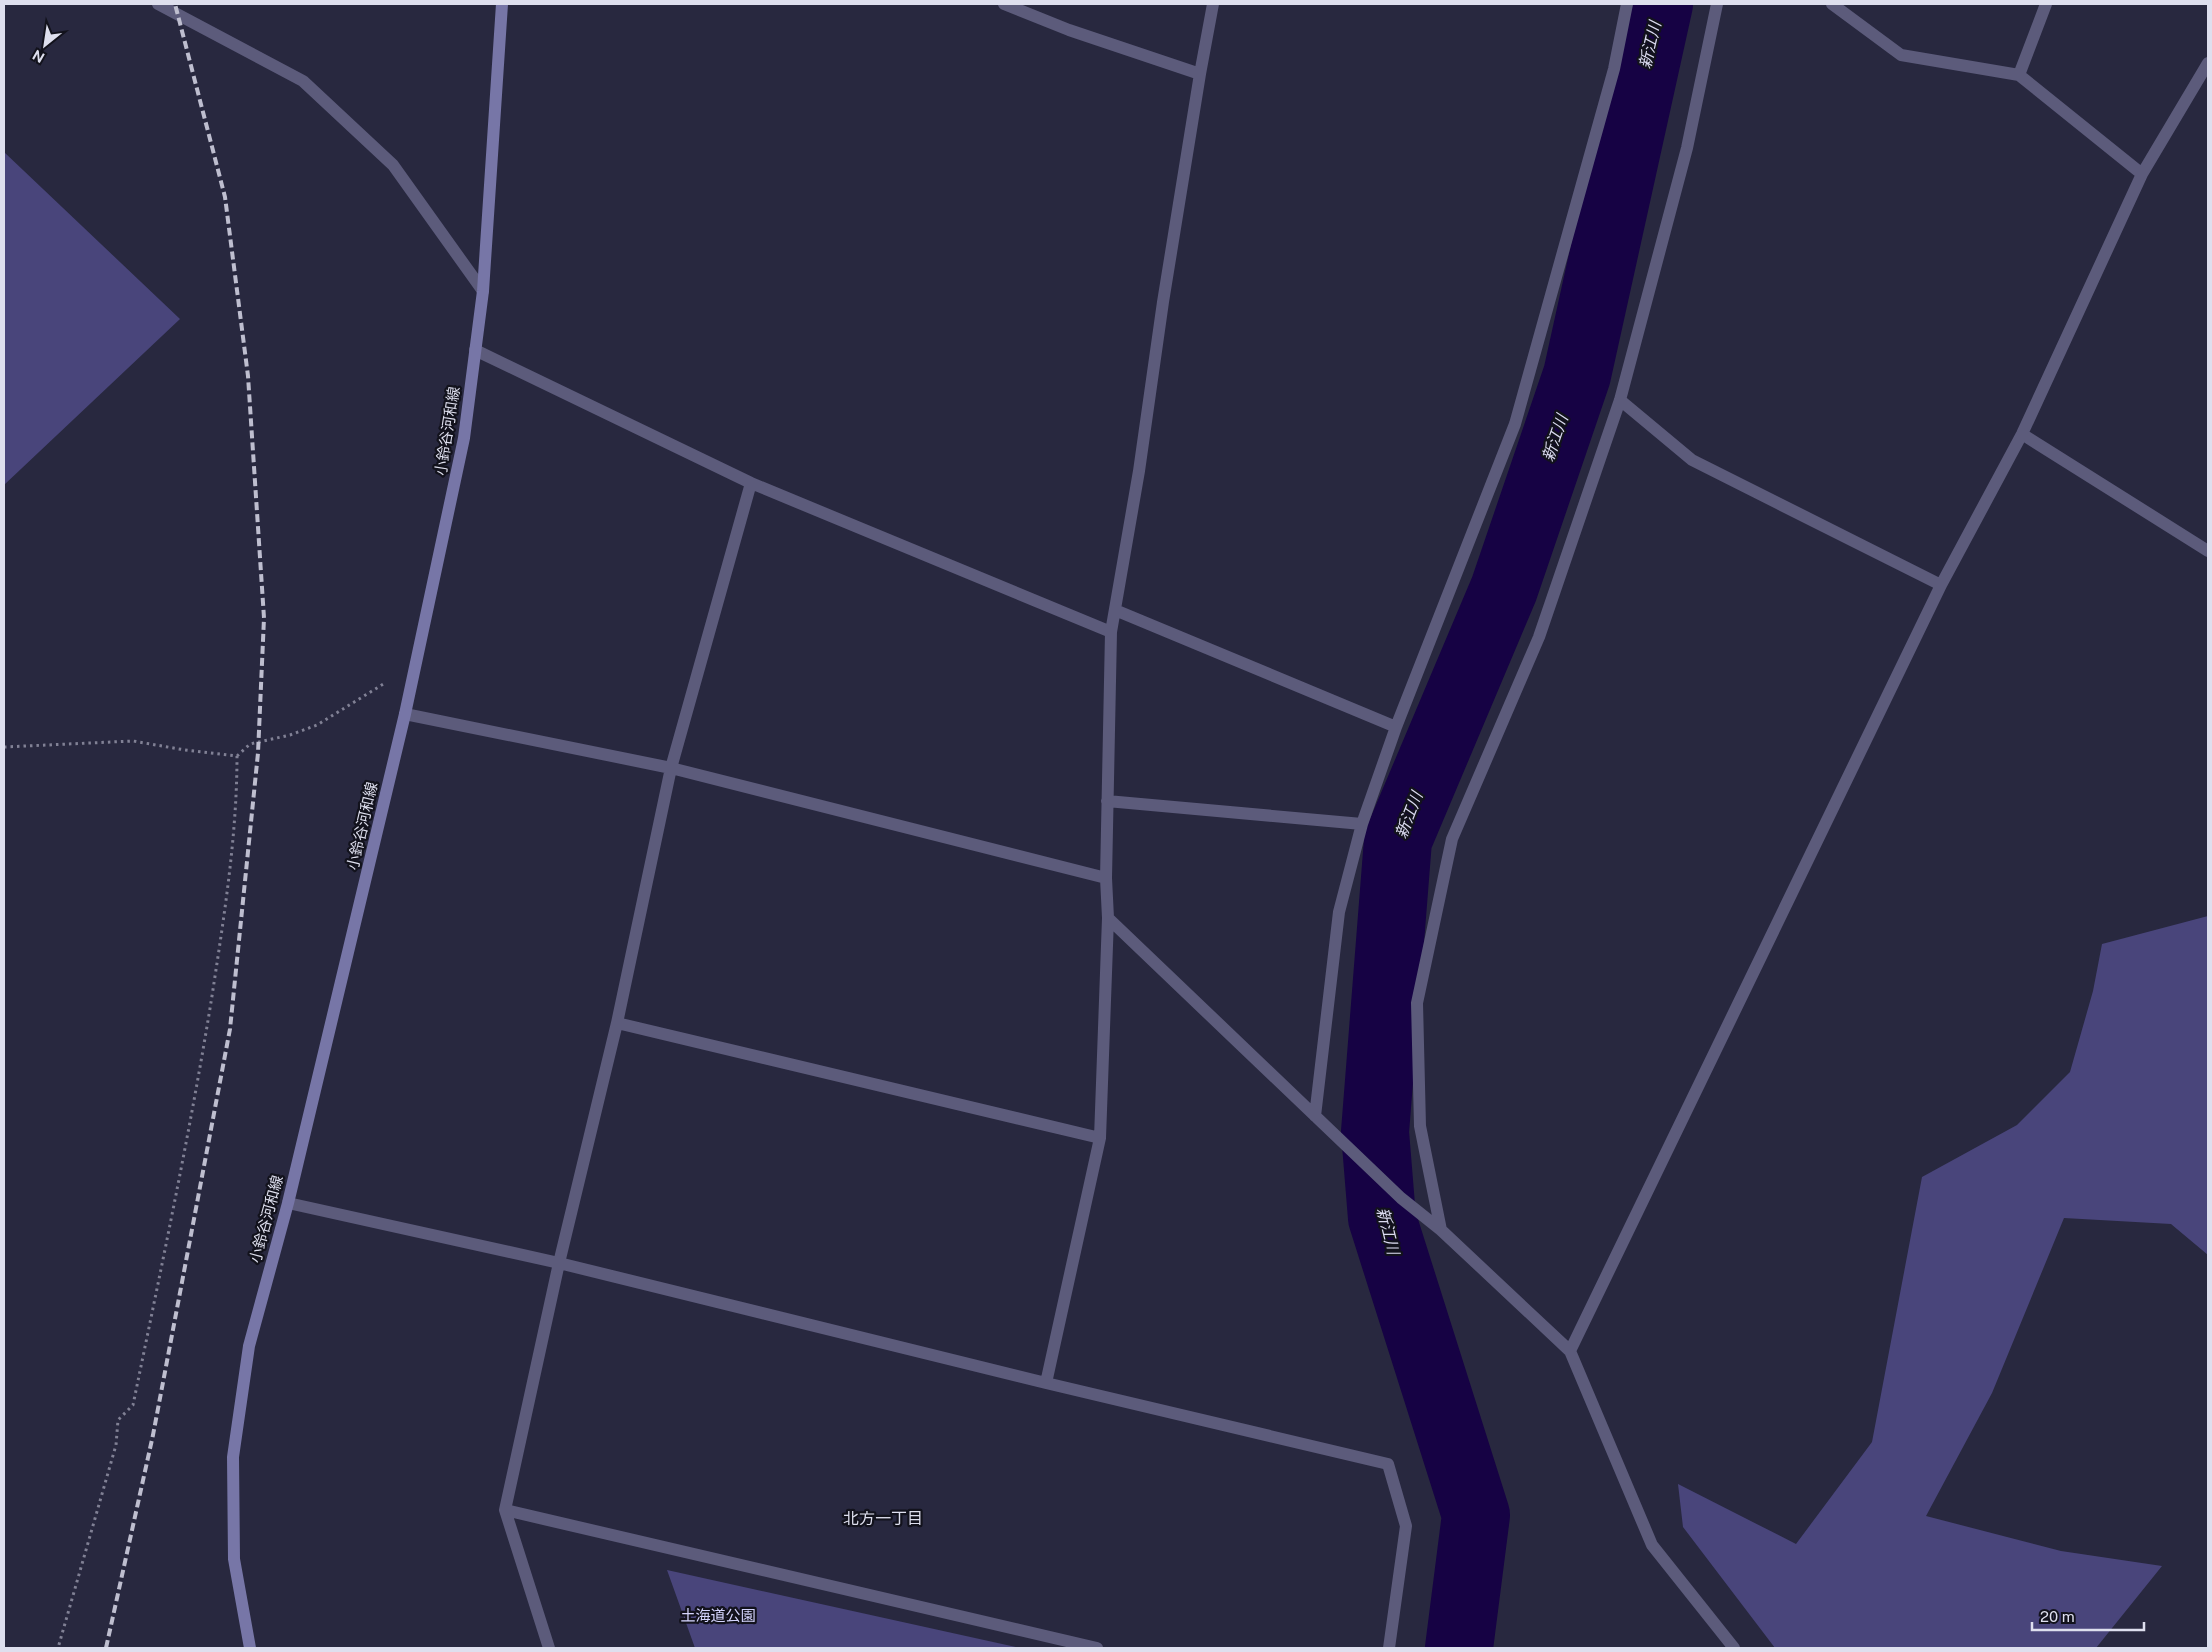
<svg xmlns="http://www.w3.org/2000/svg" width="2212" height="1652" font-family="'Public Sans','Noto Sans JP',sans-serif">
<rect width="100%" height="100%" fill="#28283f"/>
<!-- green -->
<path fill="#49457b" d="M4,152L180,319L4,485Z
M2208,916V1255L2171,1224L2064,1218L1992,1393L1926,1516L2061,1551L2162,1566L2096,1648H1775L1683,1527L1678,1484L1796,1544L1872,1442L1922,1177L2017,1125L2070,1072L2093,991L2102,944Z
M667,1570L1020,1648H695Z"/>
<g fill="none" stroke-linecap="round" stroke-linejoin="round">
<!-- river -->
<path stroke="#160244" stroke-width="68" d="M1459,1648L1476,1515L1382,1218L1375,1132L1398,840L1504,589L1577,375L1659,4"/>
<!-- path -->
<path stroke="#818195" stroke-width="3" stroke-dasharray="2.5 4" stroke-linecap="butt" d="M4,747L133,741L185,750L237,756C237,836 224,917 212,996C190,1133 161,1269 133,1405L118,1420L116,1445L58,1648
M237,756L250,744L290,735L317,725L385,683"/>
<!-- minor -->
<path stroke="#5c5b7b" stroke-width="12" d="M158,4L303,81L393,165L483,291
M1004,4L1069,30L1200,74
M1832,4L1901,55L2019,75L2142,174
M2019,75L2046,4
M475,350L751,483L1111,632
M1620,400L1692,460L1941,585
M2022,434L2208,551
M1115,610L1396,727
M405,714L671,768L1106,878
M1107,801L1362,824
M1108,918L1401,1198L1441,1230L1570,1351L1652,1545L1734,1648
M617,1023L1100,1138
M1315,1116L1339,912L1362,824L1396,727L1515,424L1614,69L1627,4
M288,1203L559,1263L1046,1383L1388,1464L1406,1526L1389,1648
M1441,1230L1420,1126L1417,1003L1452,839L1539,637L1620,400L1687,148L1717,4
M1570,1351L1941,585L2022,434L2142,174L2208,63
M1046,1383L1100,1138L1108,918L1106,878L1111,632L1139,471L1163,302L1200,74L1213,4
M505,1510L1097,1648
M549,1648L505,1510L559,1263L617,1023L671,768L751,483"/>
<!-- secondary -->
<path stroke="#7776a7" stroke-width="12" d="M250,1648L234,1559L233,1457L249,1346L288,1203L405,714L464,438L483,291L502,4"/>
<!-- rail -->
<path stroke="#bebecf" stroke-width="4" stroke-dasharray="8 4" stroke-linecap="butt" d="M106,1648L153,1435L230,1029L258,753L264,618L248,376L225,197L175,4"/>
</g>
<g text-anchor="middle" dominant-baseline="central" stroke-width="4.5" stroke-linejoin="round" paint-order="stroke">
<!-- street labels -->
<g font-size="15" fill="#dedfee" stroke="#12121c">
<text transform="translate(447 431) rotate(-81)">小鈴谷河和線</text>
<text transform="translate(362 826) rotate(-77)">小鈴谷河和線</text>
<text transform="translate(266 1219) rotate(-75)">小鈴谷河和線</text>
</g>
<!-- park labels -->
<g font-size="15" fill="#d5d5fe" stroke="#12121c">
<text x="718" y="1615">土海道公園</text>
</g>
<!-- water labels -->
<g font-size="16" font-style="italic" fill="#dbdbf0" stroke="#12121c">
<text transform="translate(1650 45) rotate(-77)">新江川</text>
<text transform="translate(1555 438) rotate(-71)">新江川</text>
<text transform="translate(1409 815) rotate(-69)">新江川</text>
<text transform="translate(1388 1231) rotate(76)">新江川</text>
</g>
<!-- neighbourhood labels -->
<g font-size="16" fill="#dedfee" stroke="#12121c">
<text x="883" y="1518">北方一丁目</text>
</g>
</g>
<!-- border -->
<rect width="2212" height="1652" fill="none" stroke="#dedfee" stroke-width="10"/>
<!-- north arrow -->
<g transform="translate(45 45) rotate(210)" stroke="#12121c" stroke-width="4" paint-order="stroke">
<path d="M0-4L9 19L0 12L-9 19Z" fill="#dedfee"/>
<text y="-8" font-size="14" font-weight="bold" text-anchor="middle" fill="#dedfee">N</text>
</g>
<!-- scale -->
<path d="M2032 1622v8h112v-8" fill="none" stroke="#dedfee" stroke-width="2.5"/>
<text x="2040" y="1622" font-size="15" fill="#dedfee" stroke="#12121c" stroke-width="4" paint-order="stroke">20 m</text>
</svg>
